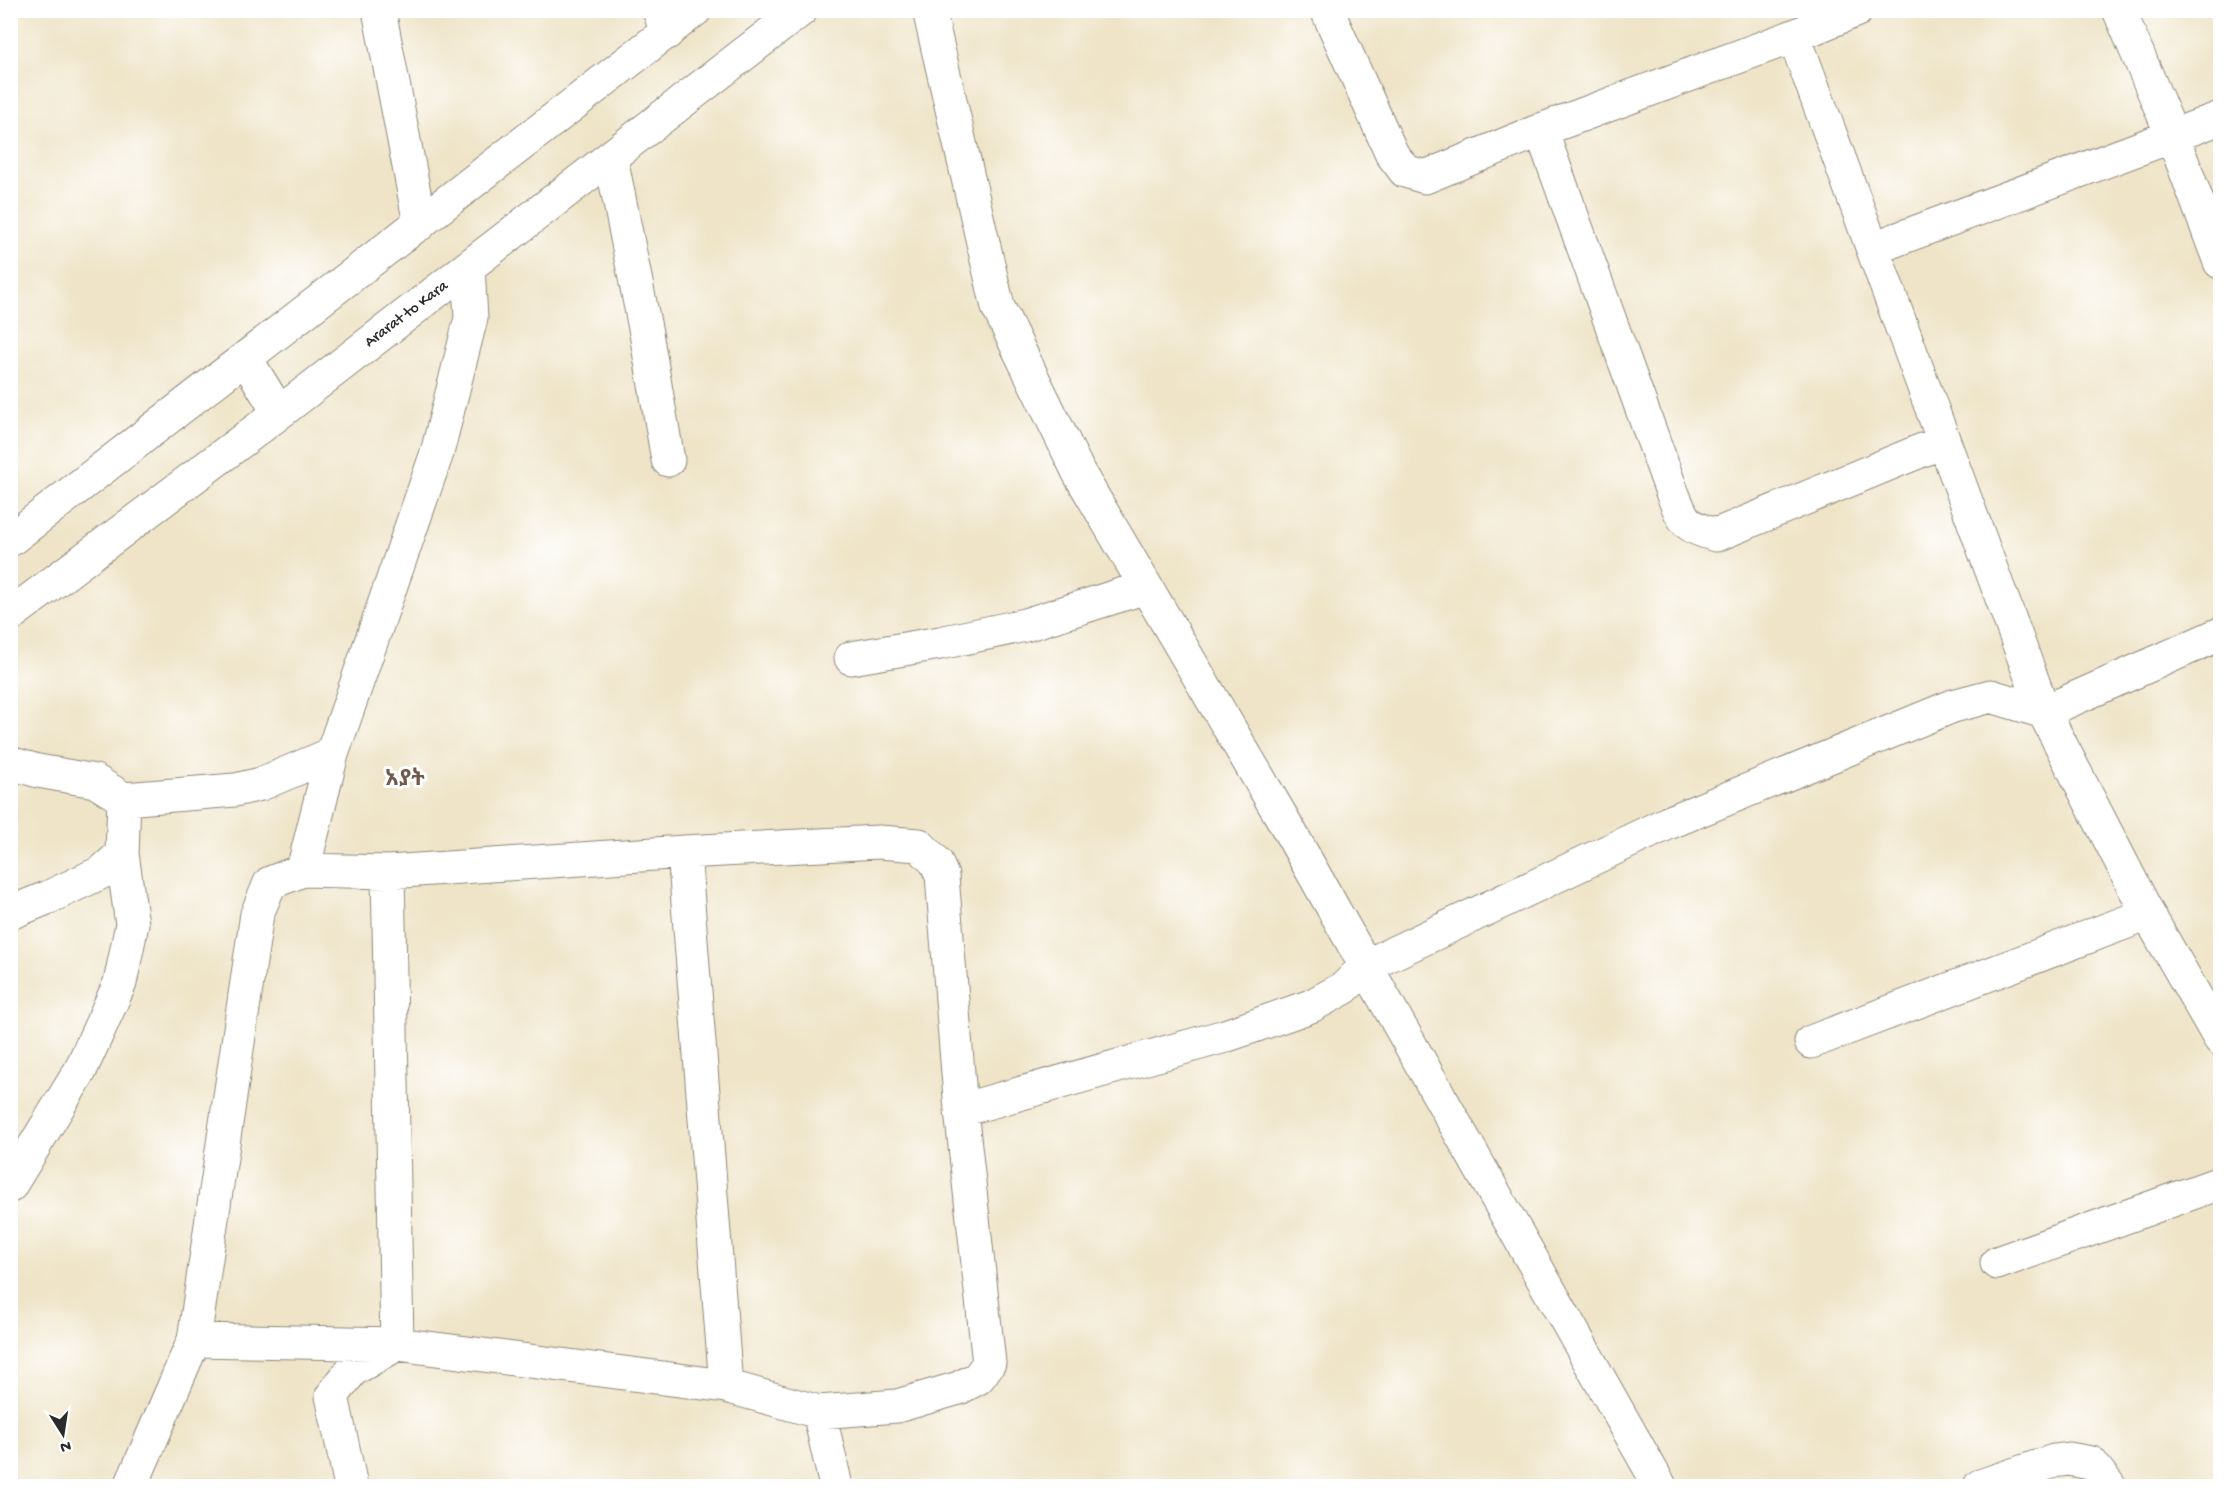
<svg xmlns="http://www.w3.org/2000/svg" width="2231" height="1497" font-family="'Gochi Hand','Noto Sans Ethiopic',sans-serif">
<rect width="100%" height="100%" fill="#fff"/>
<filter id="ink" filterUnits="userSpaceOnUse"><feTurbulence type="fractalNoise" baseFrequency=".0167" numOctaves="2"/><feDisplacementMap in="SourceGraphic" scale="12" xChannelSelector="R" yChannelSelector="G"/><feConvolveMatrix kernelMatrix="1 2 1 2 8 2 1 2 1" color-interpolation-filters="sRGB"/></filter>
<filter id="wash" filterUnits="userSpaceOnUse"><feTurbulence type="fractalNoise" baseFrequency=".008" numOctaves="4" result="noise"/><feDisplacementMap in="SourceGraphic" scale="24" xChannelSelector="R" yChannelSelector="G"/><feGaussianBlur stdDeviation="1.35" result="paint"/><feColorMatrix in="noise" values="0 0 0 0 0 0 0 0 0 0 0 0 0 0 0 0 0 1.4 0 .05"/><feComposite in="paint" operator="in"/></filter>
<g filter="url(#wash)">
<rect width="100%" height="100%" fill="#efe4c8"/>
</g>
<g filter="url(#ink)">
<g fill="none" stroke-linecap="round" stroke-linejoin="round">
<!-- minor casing -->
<g stroke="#8d887a" stroke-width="35">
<path id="minor" d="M379,10L420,224
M659,10L667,33
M929,10L998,307L1079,473L1281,816L1660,1486
M1327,10L1392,154L1405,171L1425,177L1541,130L1794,36C1878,261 1960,487 2044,712L2220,634
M2119,10L2173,137L2220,262
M1794,36L1857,10
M1541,130L1672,492C1684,522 1684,526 1716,535L1942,442
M611,158L646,333L668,460
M1874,248L2220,118
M851,658L940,643L1025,625L1146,587
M10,763L38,771L95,781L124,799L122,854L132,924L120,983L80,1071L10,1186
M124,799L235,790L261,784L332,754
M684,852L726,1386
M303,870L332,754L437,453L471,318L468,268
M10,913L49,897L102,872L122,854
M1811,1042L2148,914
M961,1110L1225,1036L1311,1006L1344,988L1366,966L1668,823L1953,706L1991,696L2044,712L2148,914L2220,1039
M1997,1263L2220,1183
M819,1412L836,1486
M131,1486L194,1340L257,914L270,883L303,870L388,872L684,852L879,842L919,845L936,862L942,876L961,1110L989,1363L978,1378L959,1388L897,1406L819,1412L726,1386L397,1344L194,1340
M351,1486L332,1396L352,1370L397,1344L388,872
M1980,1486L2054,1461L2069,1459L2091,1463L2109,1486"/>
</g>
<!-- major casing -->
<g stroke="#8d887a" stroke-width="35">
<path id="major" d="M246,359L279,413
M10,540L695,10
M10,615L279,413L801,10"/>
</g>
<!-- minor -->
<use href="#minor" stroke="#fff" stroke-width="33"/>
<!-- major -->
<use href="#major" stroke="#fff" stroke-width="33"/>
</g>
</g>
<g text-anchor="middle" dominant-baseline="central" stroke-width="6" stroke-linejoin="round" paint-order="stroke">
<!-- street labels -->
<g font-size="16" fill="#2b2b2b" stroke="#fff">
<text transform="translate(407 315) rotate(-37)">Ararat to Kara</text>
</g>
<!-- district labels -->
<g font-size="22" font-weight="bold" fill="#70594d" stroke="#fff">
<text x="405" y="781">አያት</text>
</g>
</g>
<!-- margin -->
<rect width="2231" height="1497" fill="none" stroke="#fff" stroke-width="36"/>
<!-- north arrow -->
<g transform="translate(63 1434) rotate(168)" stroke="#ffffff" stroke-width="4.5" paint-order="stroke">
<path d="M0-4.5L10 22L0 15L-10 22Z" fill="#2b2b2b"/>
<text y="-9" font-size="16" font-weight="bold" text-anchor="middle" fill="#2b2b2b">N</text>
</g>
</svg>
